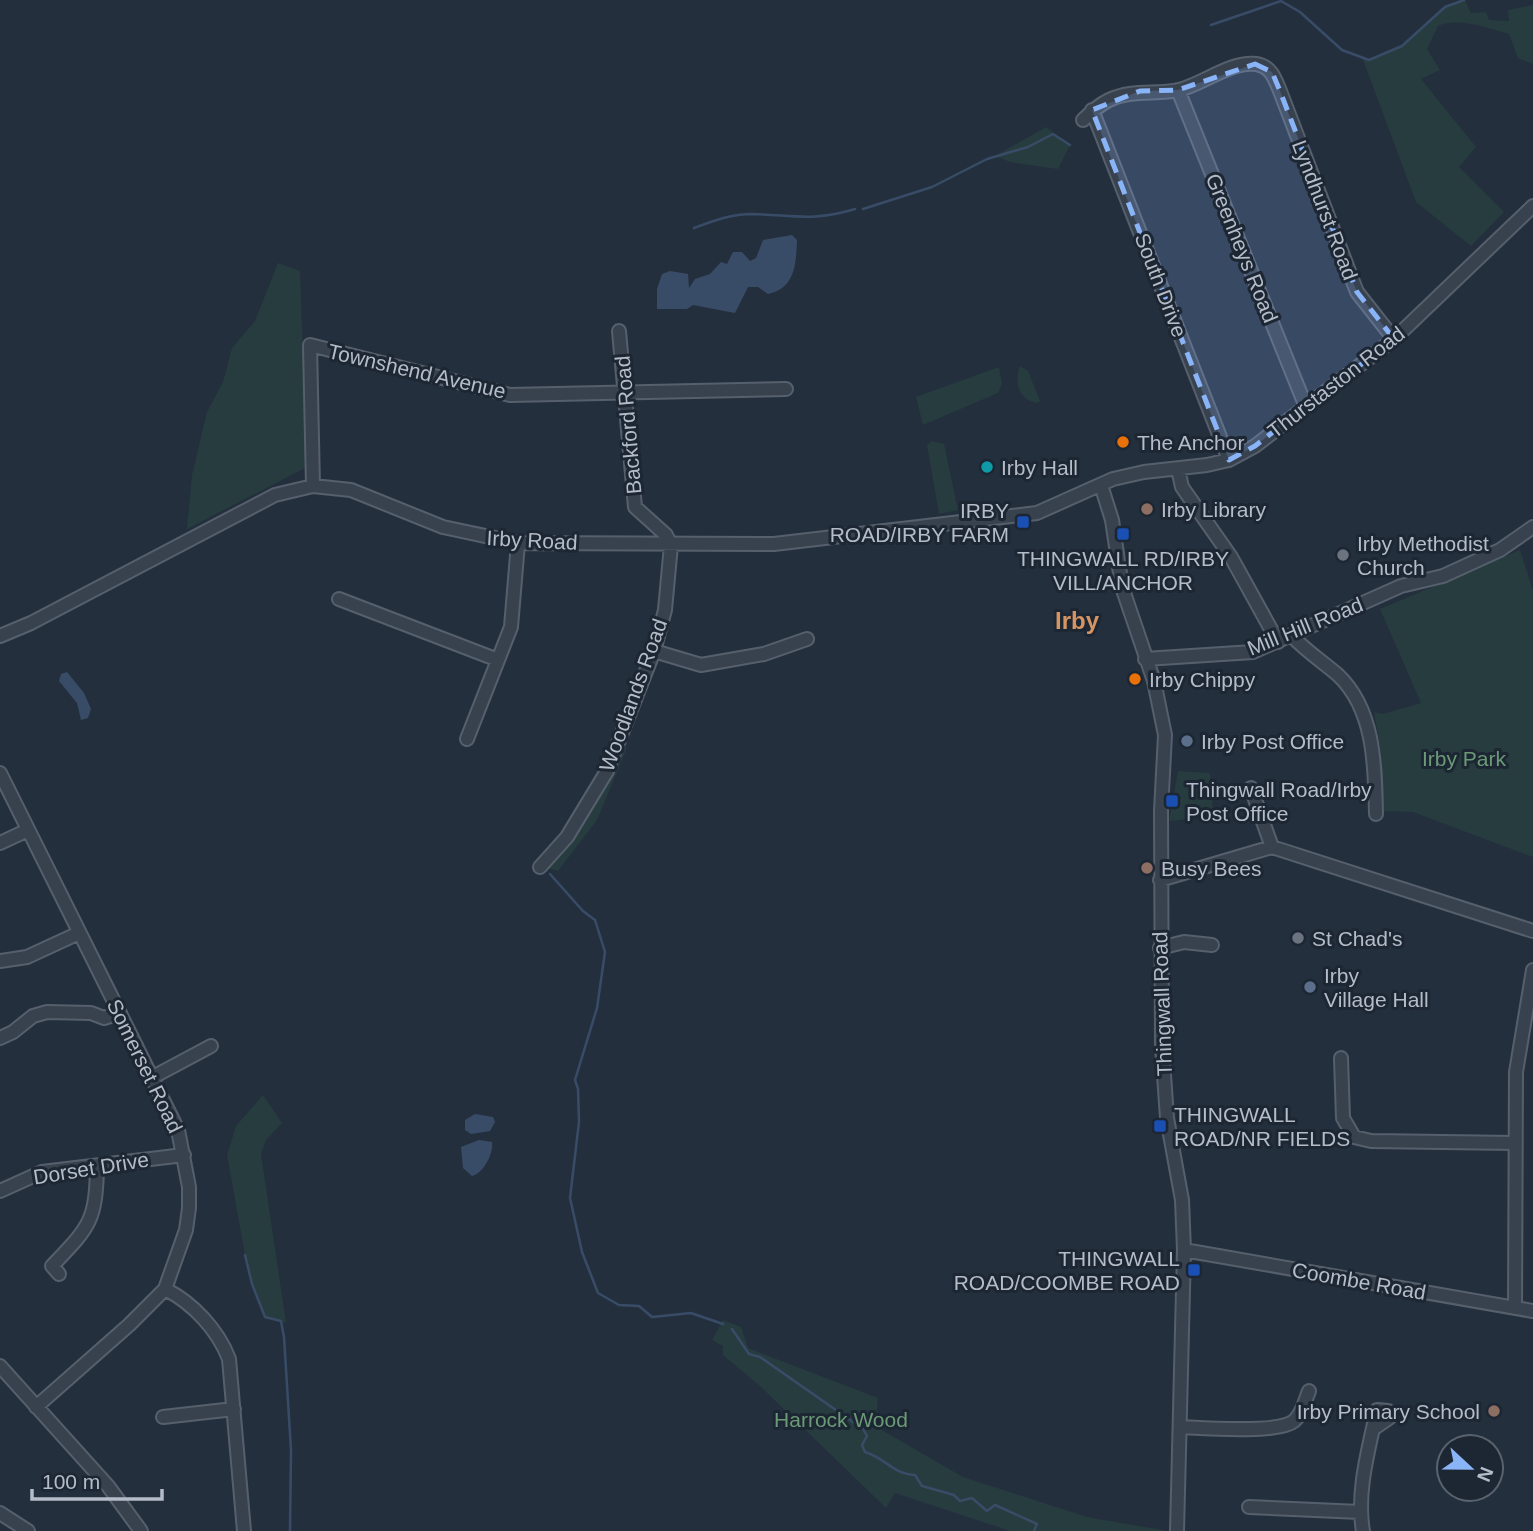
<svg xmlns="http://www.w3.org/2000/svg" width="1533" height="1531" font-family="Arial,sans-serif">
<rect width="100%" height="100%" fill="#242f3e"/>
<!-- green -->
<path fill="#263c3f" d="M1465,0L1471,13L1486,12L1489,20L1509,21L1508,10L1533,5V64L1518,58L1509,34C1487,28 1460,17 1438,26L1427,49L1440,70L1421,79L1476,147L1459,167L1504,212L1471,246L1416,202L1362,57L1369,60L1402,46L1445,7Z
M1046,127L1070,145L1058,169L1010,162L995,156Z
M278,263L300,271L307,467L187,529L192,475L207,412L223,382L232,348L255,321Z
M1020,366L1028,371L1040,401L1037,403C1018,400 1014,382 1020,366Z
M999,367L1002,384L998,393L923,425L916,397Z
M932,441L944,444L958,510L939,514L927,445Z
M1520,550L1533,591V857L1413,812L1384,811L1377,768L1381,752L1374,712L1383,714L1421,703L1380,609Z
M621,746L627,748L597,820L558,871L542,867Z
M1178,771L1210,773L1213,816L1169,821Z
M263,1095L282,1123L266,1140L261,1154L286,1323L265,1317L252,1284L245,1255L227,1155L236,1126Z
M723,1320L741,1327L748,1348L878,1398L876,1418L880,1429L963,1477L1087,1517L1168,1531H1010L895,1493L886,1508L760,1386L723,1355V1346L712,1340Z"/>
<!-- water -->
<path fill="#394c67" d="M792,235L797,240C796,265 795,288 768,294L758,287H748L735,313L693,305L687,309H657V289L662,274L670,271L688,274L689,288L695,279L710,274L721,262L727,264L733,252H742L750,261L756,258L763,240Z
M67,672L84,693L91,709L88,718L81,720L77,703L59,681L61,674Z
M475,1114L493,1117L495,1122L490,1131L471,1134L465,1130V1120Z
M479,1140L492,1142C494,1153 483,1174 472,1176L463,1168L461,1147Z"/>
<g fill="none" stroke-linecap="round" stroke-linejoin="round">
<!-- stream -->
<path stroke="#394c67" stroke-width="2.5" d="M1211,25L1281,1L1300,12L1342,50L1369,60L1402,46L1445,7L1464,0
M863,209L932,187L987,159L1028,147L1053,134L1070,145
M694,228C713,221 731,214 752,214C794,215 812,222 855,209
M550,874L583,911L595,920L605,952L597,1008L575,1080L578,1089L579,1122L570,1198L582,1252L598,1293L619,1305L639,1306L652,1317L691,1313L723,1324
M245,1255L252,1284L265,1317L281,1321L284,1337L291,1450L290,1531
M732,1329L749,1354L760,1357L863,1429L867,1436L862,1445L865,1452C886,1458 892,1474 915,1475L922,1486L954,1495L960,1501L972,1498L987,1511L995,1505L1037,1524L1034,1531"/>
<!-- minor casing -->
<g stroke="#565f6c" stroke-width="16">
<path id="minor" d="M1178,90L1306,407
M1092,110L1229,460
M1083,120C1091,112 1099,105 1109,100C1132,89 1155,95 1179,90C1203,84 1231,61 1256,64C1271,66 1275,79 1280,91L1357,292L1394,339
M1178,469L1182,487L1231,557L1278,642
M1101,485L1112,520L1122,587L1154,681L1165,735L1161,811L1162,1046L1167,1118L1182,1200L1184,1250L1177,1531
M313,486L310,345L510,395L786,389
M339,599L498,660
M0,636L31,623L275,495L313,486L351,490L443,527L518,543L774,544L1037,513L1113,479L1144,472L1207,465L1229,460L1255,446L1394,339L1533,206
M1292,636C1306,651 1323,662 1338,675C1375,710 1375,767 1376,814
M654,651L701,665L764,654L807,639
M1145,659L1253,652L1401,586L1443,576L1500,550L1533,527
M467,739L511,627L518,543
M0,773L178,1130L189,1187V1208L186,1230L165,1289L129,1325L36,1407
M1251,788L1272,847
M0,843L28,830
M540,867L567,837L607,771L654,651L665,610L671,545L666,535L635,507L619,331
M1160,880L1272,847L1533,931
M1160,948L1184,942L1212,945
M0,961L27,957L79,933
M0,1038L13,1032L33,1016L47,1012L91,1013L104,1018L120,1013
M1341,1058L1343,1118L1354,1137L1371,1141L1515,1143
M153,1077L211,1046
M0,1191L42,1172L184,1155
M1184,1250L1533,1311
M59,1274L52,1266C89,1227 96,1222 97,1167
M165,1289C193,1303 218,1330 229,1359L244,1531
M1515,1308L1516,1072L1533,970
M0,1366L108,1486L141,1531
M163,1417L234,1409
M1180,1427C1203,1428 1278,1434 1294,1421C1302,1414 1305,1401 1309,1391
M1249,1507L1360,1512
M0,1513L28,1531
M1363,1531C1356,1492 1369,1448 1377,1410L1388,1411L1389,1418L1373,1429"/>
</g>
<!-- minor -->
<use href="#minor" stroke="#38414e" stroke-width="12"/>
</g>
<!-- marked area -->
<path fill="#8ab4f8" fill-opacity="0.2" stroke="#8ab4f8" stroke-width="5" stroke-dasharray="14 9" stroke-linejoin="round" d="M1255,64L1272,72L1280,91L1357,292L1394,339L1255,446L1229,460L1092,110L1140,91L1178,90Z"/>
<!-- markers -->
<g fill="#e8710a" stroke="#1d2633" stroke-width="2.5">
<circle cx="1123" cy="442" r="7"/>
<circle cx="1135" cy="679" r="7"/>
</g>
<circle fill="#0f9aa8" stroke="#1d2633" stroke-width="2.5" cx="987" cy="467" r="7"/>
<g fill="#8d6e63" stroke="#1d2633" stroke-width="2.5">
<circle cx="1147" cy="509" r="7"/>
<circle cx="1147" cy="868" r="7"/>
<circle cx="1494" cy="1411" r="7"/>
</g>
<g fill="#1a4fb4" stroke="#1d2633" stroke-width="2.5">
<rect x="1016" y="515" width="14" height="14" rx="3.5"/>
<rect x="1116" y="527" width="14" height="14" rx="3.5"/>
<rect x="1165" y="794" width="14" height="14" rx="3.5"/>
<rect x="1153" y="1119" width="14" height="14" rx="3.5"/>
<rect x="1187" y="1263" width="14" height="14" rx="3.5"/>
</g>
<g fill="#6b7280" stroke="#1d2633" stroke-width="2.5">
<circle cx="1343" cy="555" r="7"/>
<circle cx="1298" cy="938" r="7"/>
</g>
<g fill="#5c6f8a" stroke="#1d2633" stroke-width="2.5">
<circle cx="1187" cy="741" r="7"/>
<circle cx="1310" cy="987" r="7"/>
</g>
<g text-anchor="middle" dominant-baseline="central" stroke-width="6" stroke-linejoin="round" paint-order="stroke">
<!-- street labels -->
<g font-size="21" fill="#b4bcc9" stroke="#1d2633">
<text transform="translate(1325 210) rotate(69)">Lyndhurst Road</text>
<text transform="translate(1242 248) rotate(68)">Greenheys Road</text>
<text transform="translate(1161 285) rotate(69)">South Drive</text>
<text transform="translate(417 371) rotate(13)">Townshend Avenue</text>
<text transform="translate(1336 382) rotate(-38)">Thurstaston Road</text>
<text transform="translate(628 425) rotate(-95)">Backford Road</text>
<text transform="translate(532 540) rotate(3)">Irby Road</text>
<text transform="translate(1305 626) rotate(-22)">Mill Hill Road</text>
<text transform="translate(633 695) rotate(-70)">Woodlands Road</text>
<text transform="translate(1162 1004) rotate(-92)">Thingwall Road</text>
<text transform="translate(145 1066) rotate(64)">Somerset Road</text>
<text transform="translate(91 1168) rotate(-9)">Dorset Drive</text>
<text transform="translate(1359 1281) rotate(10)">Coombe Road</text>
</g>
<!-- poi labels -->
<g font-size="21" fill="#b4bcc9" stroke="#1d2633" text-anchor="start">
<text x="1137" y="442">The Anchor</text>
<text x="1001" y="467">Irby Hall</text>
<text x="1161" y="509">Irby Library</text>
<text x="1009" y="510" text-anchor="end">IRBY<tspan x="1009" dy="24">ROAD/IRBY FARM</tspan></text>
<text x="1357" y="543">Irby Methodist<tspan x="1357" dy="24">Church</tspan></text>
<text x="1123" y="558" text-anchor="middle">THINGWALL RD/IRBY<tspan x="1123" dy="24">VILL/ANCHOR</tspan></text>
<text x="1149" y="679">Irby Chippy</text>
<text x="1201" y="741">Irby Post Office</text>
<text x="1186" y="789">Thingwall Road/Irby<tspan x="1186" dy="24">Post Office</tspan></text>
<text x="1161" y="868">Busy Bees</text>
<text x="1312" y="938">St Chad's</text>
<text x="1324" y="975">Irby<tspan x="1324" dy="24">Village Hall</tspan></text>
<text x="1174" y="1114">THINGWALL<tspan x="1174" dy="24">ROAD/NR FIELDS</tspan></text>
<text x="1180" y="1258" text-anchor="end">THINGWALL<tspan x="1180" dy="24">ROAD/COOMBE ROAD</tspan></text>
<text x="1480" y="1411" text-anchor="end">Irby Primary School</text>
</g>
<!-- park labels -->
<g font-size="21" fill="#6b9a76" stroke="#1d2633">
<text x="1464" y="758">Irby Park</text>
<text x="841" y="1419">Harrock Wood</text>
</g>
<!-- quarter labels -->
<g font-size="24" font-weight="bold" fill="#d59563" stroke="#1d2633">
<text x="1077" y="620">Irby</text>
</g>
</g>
<!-- north arrow -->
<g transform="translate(1470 1468) rotate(112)"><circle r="33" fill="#1d2633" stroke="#59626f" stroke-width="2"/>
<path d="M0-5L12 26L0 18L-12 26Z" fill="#8ab4f8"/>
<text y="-10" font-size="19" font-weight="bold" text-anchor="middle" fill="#b4bcc9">N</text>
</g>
<!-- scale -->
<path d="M32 1489v10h130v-10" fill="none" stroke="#b4bcc9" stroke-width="3.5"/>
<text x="42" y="1489" font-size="21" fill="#b4bcc9" stroke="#1d2633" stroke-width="5" paint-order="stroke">100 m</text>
</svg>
